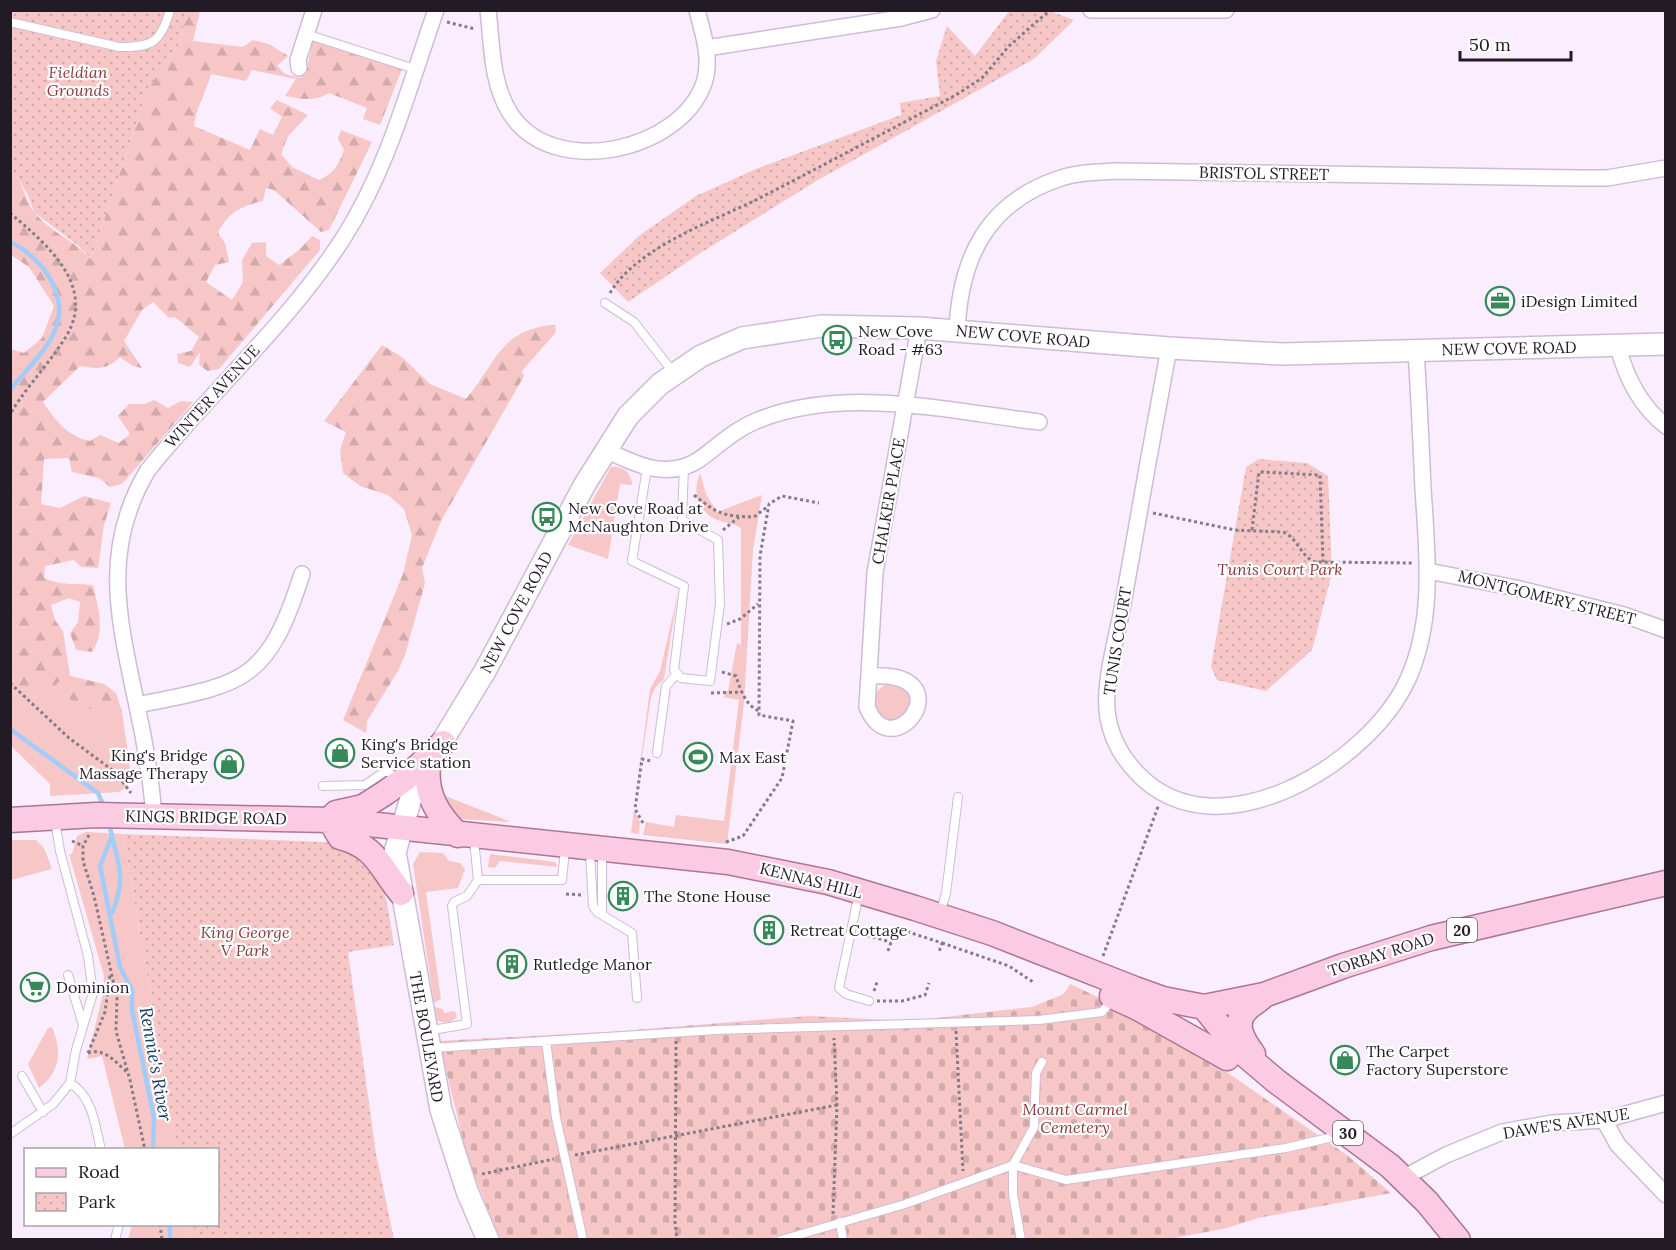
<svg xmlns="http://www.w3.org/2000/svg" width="1676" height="1250" font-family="Lora,serif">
<defs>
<pattern id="forest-firs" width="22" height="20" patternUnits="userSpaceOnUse" patternTransform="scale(1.5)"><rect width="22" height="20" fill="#f6c7c6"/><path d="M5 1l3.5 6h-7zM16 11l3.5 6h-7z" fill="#d3aaaa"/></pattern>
<pattern id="cemetery-stones" width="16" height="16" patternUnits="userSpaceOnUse" patternTransform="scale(1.5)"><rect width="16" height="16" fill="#f6c7c6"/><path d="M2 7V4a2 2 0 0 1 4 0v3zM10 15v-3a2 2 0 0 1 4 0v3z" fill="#d3aaaa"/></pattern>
<pattern id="park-dots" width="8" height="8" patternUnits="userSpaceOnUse" patternTransform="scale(1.5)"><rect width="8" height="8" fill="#f6c7c6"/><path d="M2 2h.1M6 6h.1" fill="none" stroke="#d3aaaa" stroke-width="1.8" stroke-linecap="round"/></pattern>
</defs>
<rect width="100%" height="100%" fill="#f9edfe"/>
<!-- green -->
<path fill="#f6c7c6" d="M611,467C623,466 632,473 632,485L620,484L608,559L568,545Z
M700,473L706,494L717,512L762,495L753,550L744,702L727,844L643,835L646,822L674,827L676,815L724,821L739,700L724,697L725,691H728L737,643L741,645V529C736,524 731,524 724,522C699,516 691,495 700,473Z
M678,593L664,679L655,688L651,697L634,810L640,822L639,834L631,833L650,689L660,671Z
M61,680L94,710L109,708L122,711L131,776L129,785L119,792L50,796V784L11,746L10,708L34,697L42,686H55Z
M874 702a18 18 0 1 1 36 0a18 18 0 1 1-36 0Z
M438,793L511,822L458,819Z
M86,832L123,834L177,1149H125L102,1056L87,1059L103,994L104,976L69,854H72L77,836Z
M11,840H36L44,848L52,869L11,880Z
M420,852L443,853L449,861L460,863L465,869L458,888L426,892L441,999L434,1003L413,864Z
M490,854L555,862L557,867L500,861L495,868L488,867Z
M435,1007L443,1009L444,1013L455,1011L457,1017C452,1023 443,1024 437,1020Z
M52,1027C62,1052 61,1071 39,1088L28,1064L48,1028Z
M132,1224L190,1225L193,1239L128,1240Z"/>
<!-- forest -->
<path fill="url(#forest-firs)" d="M187,11H200L193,41L243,47L253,40L269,44L288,56L277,66L285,74L300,78L306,73L313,40L402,69L380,125L363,119L367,108L329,93C314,102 301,99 285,96L296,79L252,70L246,81L211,74C206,93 196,107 194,126L250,150L260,129L273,135L282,117L270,108L277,100L308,115L288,136L281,154L292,167L319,180C334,173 338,166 344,150L338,139L341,130L372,142L329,230L321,232L274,190L266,188L263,201C241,206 228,212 218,233L225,243L229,262L215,265L206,282L232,300L243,282L242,260L252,243L266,242V256L279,265L299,250L312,236L320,240V250L219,369L207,371L199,364L200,352L190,367L178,363L177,354L191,351L199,337L175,317L169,318L153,302L142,310L124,341L142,368L133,366L120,357C107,370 98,369 80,366L43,402C55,420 68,437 90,441L100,435L119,443L130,434L118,416L129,404H145L154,400L168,408L181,401L193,402L122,484L110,487L99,478L72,472L69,458L44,459L41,504L60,508L84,496L111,503L104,525L98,568L81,567L74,560L45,566L44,578C63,586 73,583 93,585C98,607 106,631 92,652L76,650L70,633L78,622L80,602L69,598L51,605L55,620L63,631L70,676L104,684L116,693L122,711L109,708L94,710L72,702L61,680L55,686H42L34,697L11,708V349L24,353L42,338L54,306L29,267L11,255L10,167C23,181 25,201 35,213C50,232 75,241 91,259L148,89L180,42Z
M555,325L556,332L522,371L524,376L442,519L422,568L425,583L405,655L398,671L367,721L366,733L343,720L403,574L412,535L404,509L388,495L360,486L343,473L340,450L346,432L324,421L382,345L402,357L430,384L466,399C497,363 499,329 555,325Z"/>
<!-- cemetery -->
<path fill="url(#cemetery-stones)" d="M1070,984L1160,1026L1348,1156L1391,1193L1258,1218L1227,1228L1170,1239H500L468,1160L439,1041L621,1031L809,1016L910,1021L1032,1007L1064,994Z"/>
<!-- park -->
<path fill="url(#park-dots)" d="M1010,10L1050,11L1074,20L1034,59L818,180L702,252L628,302L600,273L640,235L696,196L756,169L901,115L900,103L940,96L936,61L947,26L975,56Z
M10,11H187L180,42L148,89L91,259L80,247L34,212L28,195L11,167Z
M1259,459L1307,463L1328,476L1332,573L1312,650L1266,691L1217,680L1211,667L1246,467Z
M123,834L325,842C384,857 386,892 394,945L348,952L376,1154L394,1239H193L190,1225L218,1224V1150L177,1149Z"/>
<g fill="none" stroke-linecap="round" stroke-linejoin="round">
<!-- stream -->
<path stroke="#a2ccfa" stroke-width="4.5" d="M10,242C26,249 38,261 48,275C79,324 40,353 10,390
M10,729L98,793L104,807
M109,823C117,862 128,875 112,913
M112,836L100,866L120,967L132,990V1010L154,1118L153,1150
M170,1224V1240"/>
<!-- lane casing -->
<g stroke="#cfbbd7" stroke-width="10">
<path id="lane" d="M10,22L119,47C152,48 161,42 170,10
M306,34L415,69
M605,303L634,322L673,372
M647,468L632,561L684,586L674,670L681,678L710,681L720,604L718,540L682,520L684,467
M657,753L666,686L676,675
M380,764L399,781
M323,786L365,785L387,770
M474,839L478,880
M590,852L593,906L597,912L632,933L637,998
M859,893L839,988L846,994L869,1001
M940,914L946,893L958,797
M602,915V851
M68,975L83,1025
M427,1031L467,1024L452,906L454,902L467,896L478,880H562L565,849
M546,1041L556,1118L583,1240
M432,1048L717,1030L1039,1020L1102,1012L1112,1000
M22,1076L43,1112
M70,1083C93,1097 95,1125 101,1150
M10,1134L53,1104L70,1083L76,1050L93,993L88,956L60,851L55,821
M840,1222L843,1240
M115,1240L119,1224
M781,1240L905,1204L1013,1165L1066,1180L1286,1148L1341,1135
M1021,1240L1013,1194V1165L1034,1127L1036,1073L1042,1062"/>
</g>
<!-- street casing -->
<g stroke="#cfbbd7" stroke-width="18">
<path id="street" d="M488,10C492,44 491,83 510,113C552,180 680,152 704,83C712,59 703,34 697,10
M1091,10H1226
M706,48L901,18L932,10
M299,68L298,60L314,10
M957,331C960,258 987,202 1061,178C1078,172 1099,172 1116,171L1579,178H1607L1666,168
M1618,347C1626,377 1640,406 1666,426
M1169,348C1153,433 1138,519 1123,604C1117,637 1102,686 1108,718C1112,741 1123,759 1139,775C1219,856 1370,763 1408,679C1435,619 1427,552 1423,488C1421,443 1419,396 1416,351
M606,450C635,464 668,481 700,459C718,446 734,430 756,421C843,385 949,411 1039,422
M1428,571L1516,588L1624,615L1666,630
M870,676C966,670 893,771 867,707L875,573L919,328
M137,705C243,684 267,684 302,574
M154,815C151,779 145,742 137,706C119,620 100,550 148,470C211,391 289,323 344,237C388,168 409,87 436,10
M1604,1120L1618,1145L1666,1195
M1403,1178L1446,1155L1502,1132L1552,1123L1604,1120L1666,1103"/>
</g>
<!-- secondary casing -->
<g stroke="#cfbbd7" stroke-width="24">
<path id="secondary" d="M488,1240L467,1191L441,1110L395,852L414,788L485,671L585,484L628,416L660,384L701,356L742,338L822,326L919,328L1169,348L1282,354L1666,344"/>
</g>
<!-- primary casing -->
<g stroke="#ad7695" stroke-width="27">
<path id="primary" d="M428,766C425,795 438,815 458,835
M331,818L336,813L363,807L385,793L406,778L443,743
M10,820L96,815L330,820L728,862L828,882L915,908L992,933L1135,989L1163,999L1204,1007L1264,995L1343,966L1431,938L1666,883
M330,820L340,837C377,847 379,866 401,893
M1112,996L1138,1008L1227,1058
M1204,1007L1236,1047L1276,1081L1390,1166L1427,1202L1458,1240
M1253,1054C1244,1042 1232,1024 1246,1010C1251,1004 1258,1002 1264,995"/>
</g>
<!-- path -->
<path stroke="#857c89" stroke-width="3" stroke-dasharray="3 3" stroke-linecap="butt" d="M447,22L475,29
M10,213C45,243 96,284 67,335C50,363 27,386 10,414
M610,293C637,248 708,223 754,201C822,166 889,130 956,95L982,78L1009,46L1050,10
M694,495C718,514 722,516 754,517L767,507
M1153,513L1235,530L1283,532C1297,537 1301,557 1315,562L1414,563
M723,530L739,517
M1252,530L1259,472L1320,475L1323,562
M727,624L740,619L758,604
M722,672L736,676C740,689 746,706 759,711
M10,683L69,738L115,772L131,793
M711,693L742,692
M643,823L635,809L642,759L651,761
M89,835L83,846V861L94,896L117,998L116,1031L130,1080L145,1150
M72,841L83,846
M726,842L743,836L782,778L793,721L759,715L760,556L769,504L782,496L819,503
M566,894L583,895
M861,934L891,942
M942,943L1009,966L1033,982
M888,951L896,928L942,943L939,952
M1103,956L1159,804
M874,991L877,982
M877,1001H902L925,995L929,983
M956,1031L963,1171
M676,1041L675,1222L677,1240
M88,1053L105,1012L110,975
M88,1053C105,1047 116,1063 128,1073
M575,1155L837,1105
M482,1174L554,1159
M833,1214L837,1105L834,1038
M160,1224L162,1240"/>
<!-- lane -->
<use href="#lane" stroke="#fff" stroke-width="8"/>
<!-- street -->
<use href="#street" stroke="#fff" stroke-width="15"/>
<!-- secondary -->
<use href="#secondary" stroke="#fff" stroke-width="21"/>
<!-- primary -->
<use href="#primary" stroke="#fbcae3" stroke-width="24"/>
</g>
<!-- icons -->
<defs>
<g id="office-ring" transform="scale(1.5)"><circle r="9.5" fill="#fff" stroke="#38895a" stroke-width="1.5"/><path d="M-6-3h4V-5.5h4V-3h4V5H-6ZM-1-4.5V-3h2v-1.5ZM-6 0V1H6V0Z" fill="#38895a"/></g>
<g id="bus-ring" transform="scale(1.5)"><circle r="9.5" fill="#fff" stroke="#38895a" stroke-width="1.5"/><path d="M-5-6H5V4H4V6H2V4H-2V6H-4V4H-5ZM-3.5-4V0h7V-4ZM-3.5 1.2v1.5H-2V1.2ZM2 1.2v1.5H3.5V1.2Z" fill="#38895a"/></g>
<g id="shop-ring" transform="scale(1.5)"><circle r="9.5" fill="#fff" stroke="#38895a" stroke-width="1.5"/><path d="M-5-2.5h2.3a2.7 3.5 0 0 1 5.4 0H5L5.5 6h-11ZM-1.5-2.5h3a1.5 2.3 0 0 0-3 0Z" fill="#38895a"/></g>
<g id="stadium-ring" transform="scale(1.5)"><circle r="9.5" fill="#fff" stroke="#38895a" stroke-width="1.5"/><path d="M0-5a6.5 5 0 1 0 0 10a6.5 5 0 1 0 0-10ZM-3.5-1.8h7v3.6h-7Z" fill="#38895a"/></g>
<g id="building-ring" transform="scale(1.5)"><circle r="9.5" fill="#fff" stroke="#38895a" stroke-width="1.5"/><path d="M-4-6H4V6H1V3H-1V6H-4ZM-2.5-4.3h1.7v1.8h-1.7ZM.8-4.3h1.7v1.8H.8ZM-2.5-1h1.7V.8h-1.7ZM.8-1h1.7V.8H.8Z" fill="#38895a"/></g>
<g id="supermarket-ring" transform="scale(1.5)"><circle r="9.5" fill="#fff" stroke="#38895a" stroke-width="1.5"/><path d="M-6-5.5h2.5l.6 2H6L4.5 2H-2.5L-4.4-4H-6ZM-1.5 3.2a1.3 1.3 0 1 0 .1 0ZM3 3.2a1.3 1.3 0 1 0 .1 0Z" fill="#38895a"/></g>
</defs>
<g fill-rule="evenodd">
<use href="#office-ring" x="1500" y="301"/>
<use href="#bus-ring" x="837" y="340"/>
<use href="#bus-ring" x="547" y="517"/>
<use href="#shop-ring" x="340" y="753"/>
<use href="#stadium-ring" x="698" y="757"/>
<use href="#shop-ring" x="229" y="764"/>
<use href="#building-ring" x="623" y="896"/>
<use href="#building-ring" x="769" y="930"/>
<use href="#building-ring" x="512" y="964"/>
<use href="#supermarket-ring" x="35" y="987"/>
<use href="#shop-ring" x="1345" y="1060"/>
</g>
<g text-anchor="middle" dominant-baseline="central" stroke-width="4.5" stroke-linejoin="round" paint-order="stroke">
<!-- shield labels -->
<g fill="#fff" stroke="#645f66" stroke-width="1.5">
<rect x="1447" y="918" width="30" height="24" rx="4.5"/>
<rect x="1333" y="1121" width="30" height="24" rx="4.5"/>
</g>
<g font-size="15" font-weight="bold" fill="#221b25">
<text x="1462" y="930">20</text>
<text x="1348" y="1133">30</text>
</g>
<!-- park labels -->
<g font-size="16" font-style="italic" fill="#8a3a3e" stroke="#fff">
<text x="78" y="72">Fieldian<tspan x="78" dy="18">Grounds</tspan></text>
<text x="1280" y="569">Tunis Court Park</text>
<text x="245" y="932">King George<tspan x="245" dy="18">V Park</tspan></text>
<text x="1075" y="1109">Mount Carmel<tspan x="1075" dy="18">Cemetery</tspan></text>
</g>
<!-- street labels -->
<g font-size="16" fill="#221b25" stroke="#fff">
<text transform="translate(1264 173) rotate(1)">BRISTOL STREET</text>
<text transform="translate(1023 336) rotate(5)">NEW COVE ROAD</text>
<text transform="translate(1509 348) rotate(-1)">NEW COVE ROAD</text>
<text transform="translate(212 396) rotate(-48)">WINTER AVENUE</text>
<text transform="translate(888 501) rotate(-80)">CHALKER PLACE</text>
<text transform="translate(1547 597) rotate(14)">MONTGOMERY STREET</text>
<text transform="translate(516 612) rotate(-62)">NEW COVE ROAD</text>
<text transform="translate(1117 641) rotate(-81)">TUNIS COURT</text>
<text transform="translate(206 817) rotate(1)">KINGS BRIDGE ROAD</text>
<text transform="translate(811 880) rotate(14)">KENNAS HILL</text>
<text transform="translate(1381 954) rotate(-18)">TORBAY ROAD</text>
<text transform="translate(427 1037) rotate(80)">THE BOULEVARD</text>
<text transform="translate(1566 1123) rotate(-9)">DAWE'S AVENUE</text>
</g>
<!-- poi labels -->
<g font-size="16" fill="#221b25" stroke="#fff" text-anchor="start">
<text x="1521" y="301">iDesign Limited</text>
<text x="858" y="331">New Cove<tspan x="858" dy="18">Road - #63</tspan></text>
<text x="568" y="508">New Cove Road at<tspan x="568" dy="18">McNaughton Drive</tspan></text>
<text x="361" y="744">King's Bridge<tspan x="361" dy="18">Service station</tspan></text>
<text x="208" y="755" text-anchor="end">King's Bridge<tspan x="208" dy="18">Massage Therapy</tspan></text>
<text x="719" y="757">Max East</text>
<text x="644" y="896">The Stone House</text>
<text x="790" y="930">Retreat Cottage</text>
<text x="533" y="964">Rutledge Manor</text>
<text x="56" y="987">Dominion</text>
<text x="1366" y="1051">The Carpet<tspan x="1366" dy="18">Factory Superstore</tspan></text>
</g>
<!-- water labels -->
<g font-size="18" font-style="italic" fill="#113d67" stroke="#fff">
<text transform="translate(156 1064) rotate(80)">Rennie's River</text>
</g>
</g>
<!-- border -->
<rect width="1676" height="1250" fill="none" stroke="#221b25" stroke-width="24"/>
<!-- legend -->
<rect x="24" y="1148" width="195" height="78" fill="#ffffff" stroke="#a7a4a8" stroke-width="1.5"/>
<rect x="36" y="1168" width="30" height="9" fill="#fbcae3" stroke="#a7a4a8" stroke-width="1.5"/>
<text x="78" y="1178" font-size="18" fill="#221b25">Road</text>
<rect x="36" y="1193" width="30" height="18" fill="url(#park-dots)" stroke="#a7a4a8" stroke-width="1.5"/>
<text x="78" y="1208" font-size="18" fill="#221b25">Park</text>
<!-- scale -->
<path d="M1460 51v9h111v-9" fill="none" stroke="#221b25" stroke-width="3"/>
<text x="1469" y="51" font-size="18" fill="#221b25" stroke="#ffffff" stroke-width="4.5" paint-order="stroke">50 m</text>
</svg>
